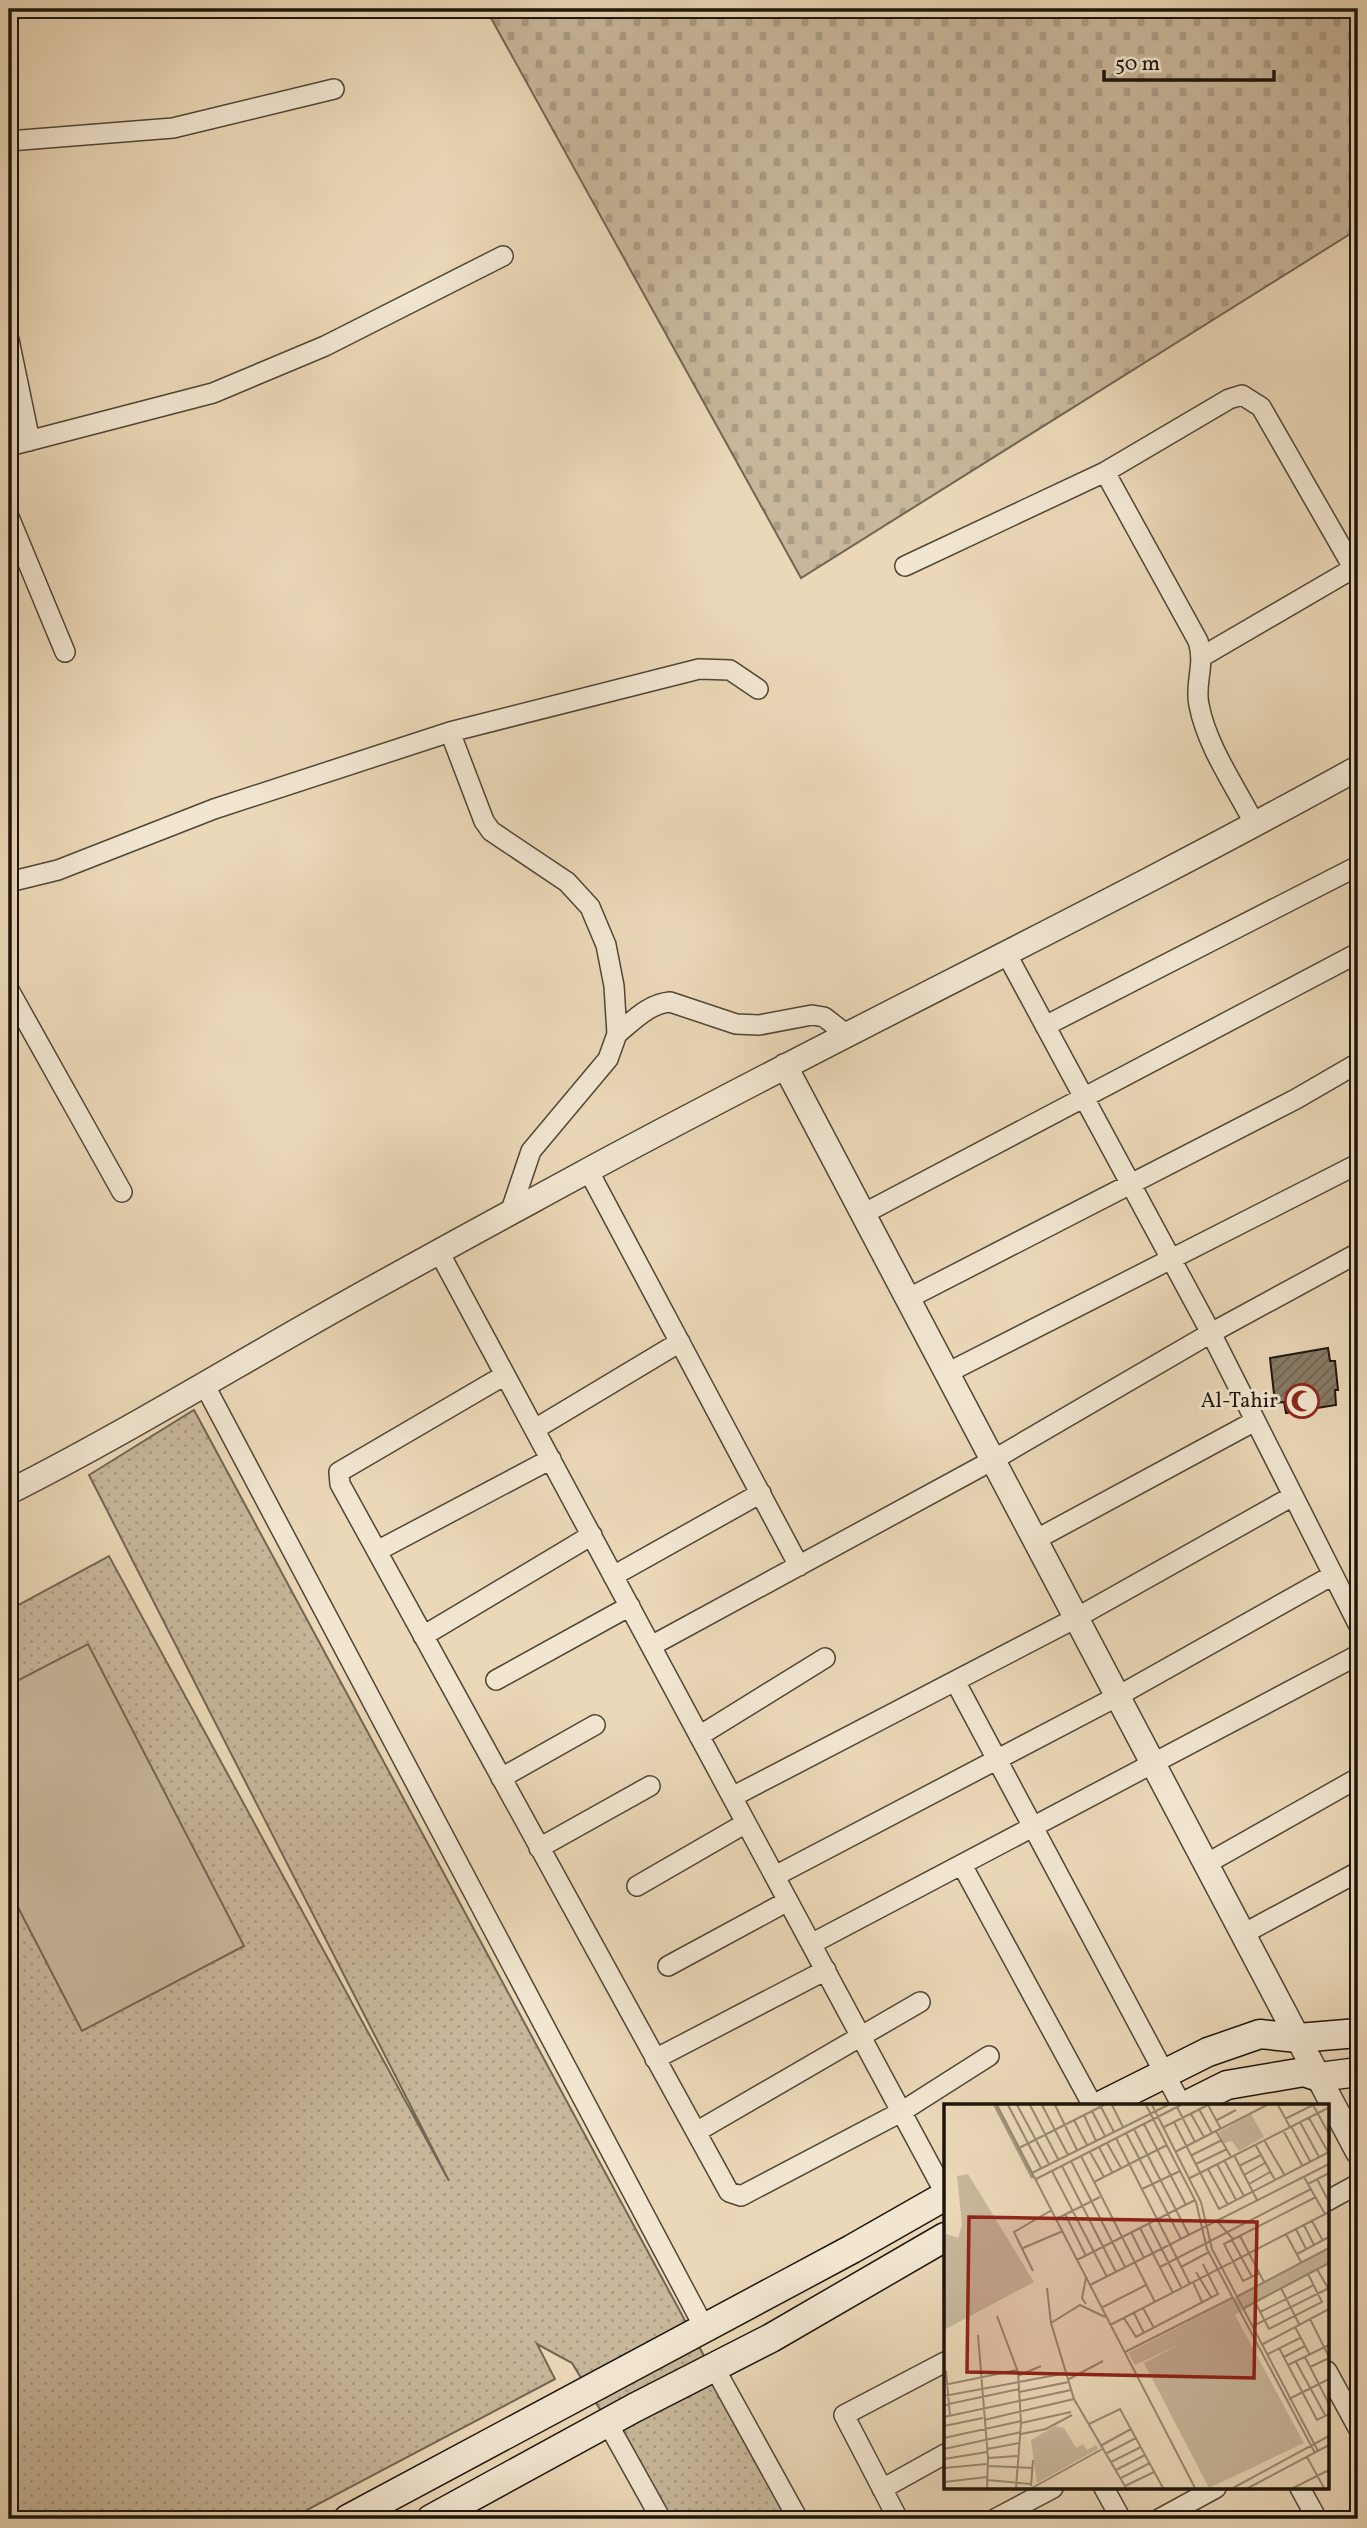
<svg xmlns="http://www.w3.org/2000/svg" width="1367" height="2528" font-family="Vollkorn,serif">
<defs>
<pattern id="grass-dots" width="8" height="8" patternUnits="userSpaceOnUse" patternTransform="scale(1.75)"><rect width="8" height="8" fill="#c8b79b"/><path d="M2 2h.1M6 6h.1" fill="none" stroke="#ab9c84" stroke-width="1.8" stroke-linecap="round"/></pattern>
<pattern id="cemetery-stones" width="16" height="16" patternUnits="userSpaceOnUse" patternTransform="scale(1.75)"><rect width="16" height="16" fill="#c8b79b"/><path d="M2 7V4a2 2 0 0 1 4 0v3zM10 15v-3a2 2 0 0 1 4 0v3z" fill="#ab9c84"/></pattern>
<pattern id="building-hatch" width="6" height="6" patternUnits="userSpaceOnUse" patternTransform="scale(1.75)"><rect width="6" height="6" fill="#887a65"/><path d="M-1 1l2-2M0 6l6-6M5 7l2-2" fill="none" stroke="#6f6351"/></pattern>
</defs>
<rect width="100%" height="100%" fill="#ebd8b8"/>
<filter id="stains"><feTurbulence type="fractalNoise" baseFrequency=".00286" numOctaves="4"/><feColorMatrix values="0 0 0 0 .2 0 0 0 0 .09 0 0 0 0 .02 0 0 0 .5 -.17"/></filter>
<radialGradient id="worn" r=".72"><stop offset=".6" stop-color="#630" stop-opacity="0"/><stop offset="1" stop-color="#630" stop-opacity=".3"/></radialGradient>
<!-- grass -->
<path fill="url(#grass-dots)" stroke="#726653" stroke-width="2" d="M194,1410L792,2519H666L572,2363L537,2344L555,2379L290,2519H9V1610L109,1556L449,2181L89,1475Z"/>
<!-- cemetery -->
<path fill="url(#cemetery-stones)" stroke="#726653" stroke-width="2" d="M486,9H1358V229L801,578Z"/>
<!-- pitch -->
<path fill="#c8b79b" stroke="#726653" stroke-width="2" d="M88,1644L244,1946L82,2031L9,1890V1685Z"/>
<!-- building -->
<path fill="url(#building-hatch)" stroke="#1d150b" stroke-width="2" d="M1328,1348L1330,1361H1335L1338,1390H1335L1336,1405L1286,1413L1284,1402L1275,1403L1270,1358Z"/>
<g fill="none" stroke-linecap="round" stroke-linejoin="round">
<!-- minor casing -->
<g stroke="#504636" stroke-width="22">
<path id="minor" d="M9,141L173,128L334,89
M9,340L30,441
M9,446L213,393L325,346L503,256
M1105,472L1198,641C1206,665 1194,683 1199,705C1207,747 1236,787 1255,825
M9,517L65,652
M905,566L1105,472L1229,399L1242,395L1261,407L1358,576
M1203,656L1354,568
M450,732L484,821L491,831L567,882L590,907L606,945L614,986L617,1034L608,1059L531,1151L510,1213
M9,882L58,870L214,809L450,732L699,669L730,670L758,689
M1006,953L1211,1333L1358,1624
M9,990L122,1192
M1045,1026L1358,866
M617,1034C633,1021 648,1004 670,1002L736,1024L759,1025L812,1015L824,1017L846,1034
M588,1170L799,1566
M863,1214L1358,953
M439,1252L945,2193
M907,1299L1296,1099L1358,1063
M947,1373L1358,1164
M505,1375L339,1472L340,1484L729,2192L741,2196L901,2112L989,2056
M204,1384L704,2327
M535,1429L680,1342
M1035,1540L1255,1421
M377,1551L551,1459
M613,1576L761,1493
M423,1636L592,1535
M651,1646L993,1460L1211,1333L1358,1253
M496,1680L630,1606
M955,1681L1182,2106
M699,1736L825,1658
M501,1778L595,1725
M732,1797L1076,1618L1293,1496
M539,1848L650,1786
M1206,1864L1358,1778
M962,1865L1093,2106
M775,1876L1118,1696L1333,1575
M637,1886L746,1823
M1243,1934L1358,1872
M811,1944L1358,1655
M668,1966L788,1901
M655,2059L826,1970
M696,2132L920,2002
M1327,2201L1358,2184
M714,2367L798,2519
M1327,2371L1358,2428
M607,2422L661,2519
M1104,2488L1121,2519
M1300,2488L1317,2519
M882,2489L945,2454
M898,2519L844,2415L945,2362
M995,2519L1053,2488
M1159,2519L1216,2488"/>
</g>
<!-- tertiary casing -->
<g stroke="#504636" stroke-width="27">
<path id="tertiary" d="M785,1066L1358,2152
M9,1492C110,1441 206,1383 304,1327C393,1276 484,1227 574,1178C833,1037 1100,911 1358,768"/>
</g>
<!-- secondary casing -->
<g stroke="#1d150b" stroke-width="31">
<path id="secondary" d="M1100,2106L1208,2052L1260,2034L1298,2038L1358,2033
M1185,2106L1227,2085L1304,2072L1319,2077L1358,2072
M348,2519L852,2249L945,2196
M431,2519L634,2408L771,2338L945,2237"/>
</g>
<!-- minor -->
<use href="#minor" stroke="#f2e6d1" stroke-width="19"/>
<!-- tertiary -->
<use href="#tertiary" stroke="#f2e6d1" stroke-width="24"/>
<!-- secondary -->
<use href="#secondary" stroke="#f2e6d1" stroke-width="28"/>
</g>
<!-- icons -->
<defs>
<g id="mosque-ring" transform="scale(1.75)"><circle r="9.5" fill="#f2e6d1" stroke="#8f2418" stroke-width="1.5"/><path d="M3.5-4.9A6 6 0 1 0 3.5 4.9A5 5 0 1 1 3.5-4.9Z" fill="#8f2418"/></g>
</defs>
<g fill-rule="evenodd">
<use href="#mosque-ring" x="1302" y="1401"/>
</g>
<g text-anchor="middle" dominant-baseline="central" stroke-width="6" stroke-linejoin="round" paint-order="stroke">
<!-- poi labels -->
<g font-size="21" fill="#1d150b" stroke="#f2e6d1" text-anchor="end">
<text x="1278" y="1401">Al-Tahir</text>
</g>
</g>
<!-- overview -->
<g transform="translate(944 2104)">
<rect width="385" height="385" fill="#ebd8b8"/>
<path d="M307,10L320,33L295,47L288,37L280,39L275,28ZM385,145V158L291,211L360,339L265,384L200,259L238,239L191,261L184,249ZM111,322L120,324L132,344L139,340L143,346L152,341L154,345L93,379L87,336Z" fill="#c8b79b"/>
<path d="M24,70L90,178L0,226V129L14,134L18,121L13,72Z" fill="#c8b79b"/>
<path d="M245,245L254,263L219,280L210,262ZM259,271L268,289L233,307L223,289ZM252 336a32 32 0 1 1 64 0a32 32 0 1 1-64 0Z" fill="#c8b79b"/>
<path fill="none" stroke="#a5967d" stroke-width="3.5" d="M51,1L89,74"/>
<path fill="none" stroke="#998a73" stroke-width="2" d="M53,1L251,384M64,1L97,64M73,1L105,60M86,1L114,55M98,1L124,51M111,1L133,46M168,1L179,23M202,1L252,98L263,145L371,349M208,1L257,98L268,145L374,347M264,1L277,25M334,1L346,23M369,1L385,30M157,3L170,28M233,3L251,38M255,5L268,29M148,7L161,32M247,10L260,33M140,11L152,37M365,14L384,48M341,15L369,1M130,16L143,41M273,16L292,6M230,18L275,105L385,48M356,18L375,53M200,20L242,101M347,22L366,57M220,23L264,1M190,25L245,131M339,26L358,61M272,27L287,53M182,29L237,135M172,34L246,180M320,36L340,70M163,39L177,64M311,40L331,76M155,43L168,68M75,44L160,1M146,48L160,73M231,48L323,1M248,51L278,36M290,51L313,96M137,52L211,198M280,56L300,92M127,57L181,163M252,60L283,45M273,60L292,96M118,62L172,168M295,62L317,51M264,65L284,101M108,67L163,173M88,69L224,1M300,71L321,59M360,73L381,110M246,74L384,4M92,75L237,1M373,75L384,96M150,78L223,41M305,80L326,68M364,80L385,69M198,85L236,67M121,110L142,152M112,115L156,93M273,117L289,135M368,117L379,137M205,120L237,183M360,121L370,141M196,124L229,189M352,125L362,145M187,128L200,154M342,130L357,158M296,132L320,178M288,136L308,173M79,144L119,127M353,150L385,133M133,156L251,96M216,163L367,85M237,163L265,148M373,165L385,186M89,167L70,128L108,106M252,168L267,193M316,169L299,177L280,140L372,93M249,178L258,198M146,181L385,60M103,184L107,219L130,295L182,384M337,184L355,220M294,192L385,144M311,198L325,225L378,198L364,170M142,200L138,194L142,174M157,204L202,181M199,204L210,224M300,204L385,159M316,208L370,181M190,209L200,229M53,212L74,268L77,319L72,384M180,214L192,233L274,190L259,160M366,215L385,253M107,219L136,201L161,213M166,221L385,108M309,222L385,184M351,223L366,251M34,231L44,354L43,384M319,240L385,205M335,244L373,316L385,310M181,248L288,194M324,250L356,234M340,253L361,242M361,253L385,300M352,258L381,311M344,261L385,241M366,263L385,254M2,267L6,312M74,272L97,262M125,275L159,257M0,281L73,266M75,288L125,278M0,292L123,269M345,295L385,275M0,301L75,285M0,313L127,286M40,316L130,295M77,319L127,308M145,320L176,305L219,384M0,322L39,314M77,330L102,325L128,311M0,334L77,317M158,341L187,325M0,345L77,328M43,345L75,339M163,349L192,334M363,353L380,384M44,354L73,352M0,355L43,348M167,358L197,343M44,362L89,364M0,364L43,360M172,366L201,351M177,374L206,359M43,376L87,380M0,378L43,373M87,382L89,356M181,382L210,368M88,384L160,344M289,384L385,332M304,384L385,341M349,384L385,366"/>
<path fill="#8f2418" fill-opacity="0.15" stroke="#8f2418" stroke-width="3.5" d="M25,113L313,118L310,274L23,268Z"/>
<rect width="385" height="385" fill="none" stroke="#1d150b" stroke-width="3.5"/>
</g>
<!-- margin -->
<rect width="1367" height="2528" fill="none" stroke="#ebd8b8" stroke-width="35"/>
<rect x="10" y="10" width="1346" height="2507" fill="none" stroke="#1d150b" stroke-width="3.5"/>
<rect x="18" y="18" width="1332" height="2493" fill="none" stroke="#1d150b" stroke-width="2"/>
<!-- scale -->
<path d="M1104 70v10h170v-10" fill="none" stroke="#1d150b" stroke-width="3.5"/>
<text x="1115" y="70" font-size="21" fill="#1d150b" stroke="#f2e6d1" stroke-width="5" paint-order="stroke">50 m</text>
<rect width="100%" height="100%" filter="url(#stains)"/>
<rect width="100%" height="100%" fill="url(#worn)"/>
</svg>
